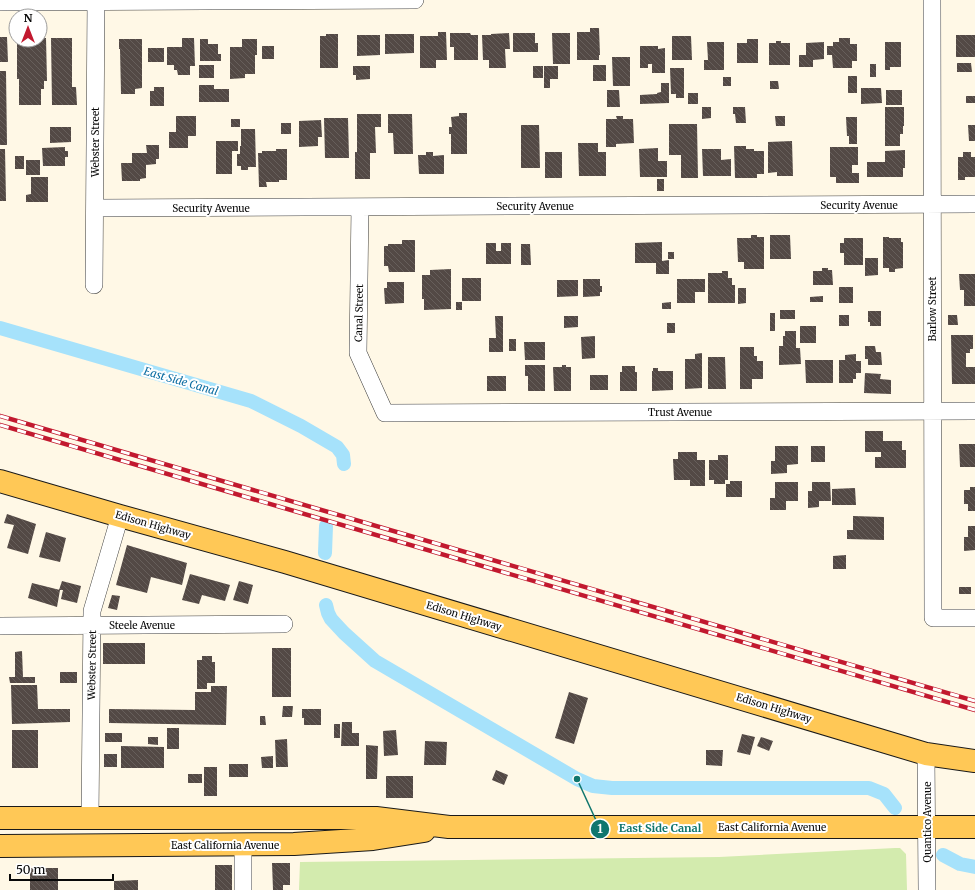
<svg xmlns="http://www.w3.org/2000/svg" width="975" height="890" font-family="Merriweather,serif">
<defs>
<pattern id="building-back-hatch" width="6" height="6" patternUnits="userSpaceOnUse"><rect width="6" height="6" fill="#534945"/><path d="M-1 5l2 2M0 0l6 6M5-1l2 2" fill="none" stroke="#675f5b"/></pattern>
</defs>
<rect width="100%" height="100%" fill="#fff8e6"/>
<!-- grass -->
<path fill="#d3ebae" d="M895,848H900L906,854L907,890H299L300,862L719,857Z"/>
<g fill="none" stroke-linecap="round" stroke-linejoin="round">
<!-- canal -->
<path stroke="#a6e2fb" stroke-width="14" d="M0,328L251,401L301,426L337,447L343,455L344,464
M325,553L326,526
M326,605L328,613L331,619L344,633L375,661L577,779L593,786L612,788H869L884,794L895,808
M943,855L960,864L975,867"/>
</g>
<!-- building -->
<path fill="url(#building-back-hatch)" d="M590,28H599L600,55H599V60H577V32H590Z
M438,32H446L447,60H436V68H420V36H438Z
M450,33H470L471,35H478V60H454V47H450Z
M509,33L510,49H505L506,68H489V60H483L482,35H491V34Z
M513,33H535V43H538V52H513Z
M552,33H570V64H553Z
M326,34H338V68H320V36H326Z
M385,34H414V53L385,54Z
M357,35H380V55L357,56Z
M956,35H975V57H956Z
M672,36H691L692,60H672Z
M0,37H7L8,62H0Z
M40,38H46L47,81H44V89H41V105H19V79H17V40H40Z
M51,38H72V87H76L77,105H52Z
M182,38H194L195,66H190V75H178L177,70H174V65H167V47H182Z
M839,38H850V44H857V61H852V68H833L832,55H827V46H833V42H839Z
M119,39H142V88L135,89V94H121L120,49H119Z
M200,39H208V44H218V54H221V61H200Z
M242,39H257V55H255V74H245V78L230,79V47H242Z
M747,39H758V63H737V43H747Z
M776,41H781V43H790V65H769V43H776Z
M707,42H724V70H704V60H708Z
M824,42V59L813,60V67H799V55H806V43Z
M885,42H901V67H890V70H885Z
M262,46H274V59H262Z
M640,46H658V49L665,48V73H652V64H648V68H640Z
M148,48H164V62H148Z
M612,57H630V86H613Z
M957,63H971L972,72H957Z
M870,64H876V77H870Z
M199,65H214V78H199Z
M593,65H606V81H593Z
M353,66H370V79L356,80V75H353Z
M533,66H543V78H533Z
M544,66H558V79H550V88H544Z
M670,68H684V98H676V94H671Z
M0,71H6L7,145H0Z
M848,76H857V93H848Z
M723,77H731V86H723Z
M770,81H778L779,89H770Z
M661,83H669V103L640,104V95L657,94V93L661,92Z
M199,85H214V89H229V102H199Z
M154,87H164V106H150V91H154Z
M861,88H881L882,103L861,104Z
M607,90H619L620,107H607Z
M886,90H902V105H886Z
M688,93H698V104H688Z
M966,96H975V103H966Z
M702,107H711V118L702,119Z
M733,107H745L746,123H736L735,114H733Z
M885,107H904V126H903V134H900V146H885Z
M459,113H467V154H451V134H449V127H452L451,117L459,116Z
M357,114H381V127H375L376,153H370V179H355V152H357Z
M388,114H412L413,154H394L393,133H388Z
M176,116H196V136H188V148H169V132H176Z
M616,116H623V119H633L634,143L616,144V147H606V119H617Z
M775,116H785V126H776Z
M846,117H857V144H849V136H847Z
M324,118H348L349,158H325Z
M231,119H240V127H231Z
M321,120L322,137H318V146L299,147V121Z
M281,123H291V134H281Z
M669,124H697L698,178H681V155H669Z
M521,125H539L540,168H521Z
M968,125H975V141H969Z
M50,127H71V142L50,143Z
M241,129H255L256,167H248V170H241V166H237V154H240V146H241Z
M216,141H238V151H232V174H216Z
M792,141L793,176H777V172L768,173V142Z
M578,143H598V152H606V176H579Z
M146,145H159V159H156V164L146,165V178L140,179V181H122L121,163H132V153H147Z
M734,146H746V149H754V151H764V174H757V178H735Z
M65,147V151H68V157H65V166H43L42,148Z
M830,147H858V165H852V173H859V183H836V177H830Z
M658,148V161H667V177H640L639,149Z
M0,149H5L6,201H0Z
M276,149H287V180H279V182H266L267,187H259L258,153H262V151H276Z
M702,149H721V160L731,159V176H703Z
M905,150V168H903V177H867V162H885V151Z
M426,152H433V156L444,155V174H419L418,155H426Z
M545,152H562V178H545Z
M963,152H971V157H975V177H965V180H958V157H963Z
M15,156H24V169H15Z
M26,160H40V175H26Z
M31,177H48V202H26V195L31,194Z
M657,179H664V191H657Z
M751,235H757V237H764V269H744V262H738L737,238H751Z
M770,235H790L791,259H770Z
M883,237H889V238H901V242H903V268L895,269V272H889V268H883Z
M844,238H863V265H844V253H840V243H844Z
M402,240H415V272H389L388,266H384V246H388V244H402Z
M662,242V261L669,260V274H656V263H635V243Z
M486,243H496V251H501V243H511V264H486Z
M521,244H530L531,265H521Z
M668,252H674V259H668Z
M865,258H878V275L865,276Z
M822,268H828V270H832L833,285H813V271H822Z
M451,269V309L424,310V299H422V275H430V270Z
M722,271H728V278H732V285H735V303H708V273H722Z
M959,274H975V306H964V290H960Z
M462,278H481V301H462Z
M583,279H600V286H602V292H600V296L583,297Z
M677,279H705V292H695V303H677Z
M557,280H578V296L557,297Z
M387,282H404V303L385,304L384,288H387Z
M839,287H853V303H839Z
M738,288H746V303L738,304Z
M823,296V302H810V297Z
M456,302H462V310H456Z
M671,302V309H662V303Z
M780,310H795V319H780Z
M868,311H881V326H870V322H868Z
M770,313H775V331H770Z
M839,315H849V326H839Z
M948,315H957L958,325H948Z
M495,316H503V352H489V338H496Z
M564,316H578V327L564,328Z
M667,323H675V333H667Z
M800,326H816V343H800Z
M785,331H796V348H800L801,364L779,365V346H783V336H785Z
M951,335H973V349H970V353H966V367H975V384H952Z
M595,336V358L582,359L581,337Z
M509,339H516V351H509Z
M524,342H545V360H525Z
M865,346H875L876,352H881L882,365H868V359H865Z
M740,347H754V356H757V361H763V379H752V389H740Z
M702,353V388L685,389V359H695V354Z
M856,354V361H861V373H856V379H853V383H839V360H845V355Z
M708,357H725L726,389H708Z
M805,360H833V383H806Z
M525,365H545V391H528V376H525Z
M562,365H566V367H571V391H554L553,367H562Z
M622,366H635V372H637V391H620V372H622Z
M653,368H658V371H673V390L652,391V371H653Z
M865,373L881,374L880,379L891,380V394L864,393Z
M590,375H608V390H590Z
M487,376H506V391H487Z
M865,431H883V441H902V450H906V468H875V457H881V452H865Z
M959,444H975V467H960Z
M775,446H798V464L787,465V473L771,474V461H775Z
M811,446H825V462H811Z
M678,452H697V460H705V486H690V480H674L673,459H678Z
M718,455H728V480H725V484H714V480H709V460H718Z
M730,481H742V497H726V484H730Z
M775,482H798V501H786V510H770V498H775Z
M812,482H830L831,501H819V507L808,508V491H812Z
M970,487H975V511H968V504H964V490H970Z
M855,488L856,505H832V489Z
M7,514L36,524L28,554L7,548L14,525L4,523Z
M853,516L884,517V540L847,539V530H853Z
M968,526H975V550L964,551V537H968Z
M46,532L66,538L60,562L39,557Z
M127,545L187,563L182,585L151,577L147,593L116,585Z
M846,555V569H833V556Z
M190,574L230,585L225,601L202,595L199,604L182,600Z
M62,581L81,586L77,603L61,599L63,590H59Z
M239,581L253,585L248,604L233,600Z
M32,583L60,590L57,607L28,598Z
M959,587H971V594H959Z
M112,595L120,596L117,610L108,608Z
M103,643H145V664H103Z
M272,648H291V697H272Z
M22,651L23,677H35V683H10L9,677H15V652Z
M202,656H212V662H215V683H207V689H197V660H202Z
M60,672H77V683H60Z
M11,685H37L38,709H70V722L12,724Z
M211,686H227L226,725L109,723V709L195,710V692H211Z
M569,692L588,698L574,744L555,738Z
M283,706H293L292,717H282Z
M302,709H321V725H304V718H302Z
M260,716H265L266,725H260Z
M342,722H352V733H359V746H341Z
M334,724H340V738H334Z
M167,728H179V749H167Z
M12,730H38V768H12Z
M396,730L398,755L384,756L383,731Z
M105,733H122V742H105Z
M742,734L755,737L750,755L737,752Z
M148,737H158V745L148,744Z
M761,737L773,741L769,751L757,746Z
M287,739L288,767H276L275,740Z
M425,741L447,742L446,765H424Z
M366,745L378,746L377,779H366Z
M121,746L164,747V768H121Z
M706,750H723L722,766L706,765Z
M104,754H117V767H104Z
M273,756V768H262L261,757Z
M229,764H248V777H229Z
M204,767H217V796H204Z
M496,770L508,775L504,785L492,780Z
M188,774H202V783H188Z
M386,776H413V798H386Z
M272,863H290V885H283V890H273Z
M215,865H232V890H215Z
M30,868H58V890H30Z
M138,880V890H114V881Z"/>
<g fill="none" stroke-linecap="round" stroke-linejoin="round">
<!-- minor casing -->
<g stroke="#3c3c3c" stroke-width="18">
<path id="minor" d="M932,0L933,618H975
M0,2L415,0
M360,207L358,353L385,413L975,411
M95,208L975,204
M94,285L96,0
M0,626L284,624
M926,754L927,890
M90,818L92,611L120,516
M243,890V845"/>
</g>
<!-- major casing -->
<g stroke="#1a1a1a" stroke-width="24">
<path id="major" d="M0,481L120,516L285,562L926,754L975,761
M0,818H376L449,827H975
M0,846L294,844L373,839L424,831"/>
</g>
<!-- minor -->
<use href="#minor" stroke="#fff" stroke-width="17"/>
<!-- major -->
<use href="#major" stroke="#ffc856" stroke-width="22"/>
<!-- rail casing -->
<g stroke="#c2192f" stroke-width="4.5">
<path id="rail" d="M0,416L975,701
M0,425L975,710"/>
</g>
<!-- rail -->
<use href="#rail" stroke="#fff" stroke-width="3" stroke-dasharray="9" stroke-linecap="butt"/>
</g>
<g text-anchor="middle" dominant-baseline="central" stroke-width="4" stroke-linejoin="round" paint-order="stroke">
<!-- street labels -->
<g font-size="10" fill="#090909" stroke="#fff">
<text transform="translate(95 142) rotate(-90)">Webster Street</text>
<text x="859" y="205">Security Avenue</text>
<text x="535" y="206">Security Avenue</text>
<text x="211" y="208">Security Avenue</text>
<text transform="translate(932 309) rotate(-90)">Barlow Street</text>
<text transform="translate(359 313) rotate(-89)">Canal Street</text>
<text x="680" y="412">Trust Avenue</text>
<text transform="translate(153 525) rotate(16)">Edison Highway</text>
<text transform="translate(464 616) rotate(17)">Edison Highway</text>
<text x="142" y="625">Steele Avenue</text>
<text transform="translate(92 665) rotate(-89)">Webster Street</text>
<text transform="translate(774 708) rotate(17)">Edison Highway</text>
<text transform="translate(927 822) rotate(-90)">Quantico Avenue</text>
<text x="772" y="827">East California Avenue</text>
<text x="225" y="845">East California Avenue</text>
</g>
<!-- water labels -->
<g font-size="11" font-style="italic" fill="#0c6da2" stroke="#fff">
<text transform="translate(181 381) rotate(16)">East Side Canal</text>
</g>
</g>
<!-- callouts -->
<path fill="none" stroke="#0f766e" stroke-width="1.5" d="M577 779L600 829"/>
<g fill="#0f766e" stroke="#fff" stroke-width="1.5">
<circle cx="577" cy="779" r="4"/>
<circle cx="600" cy="829" r="10"/>
</g>
<g font-size="12" text-anchor="middle" font-weight="bold" fill="#fff">
<text x="600" y="833">1</text>
</g>
<g font-size="11" text-anchor="middle" font-weight="bold" fill="#0f766e" stroke="#fff" stroke-width="4" stroke-linejoin="round" paint-order="stroke">
<text x="660" y="832">East Side Canal</text>
</g>
<!-- north arrow -->
<g transform="translate(28 28)"><circle r="19" fill="#ffffff" stroke="#9d9d9d"/>
<path d="M0-3L7 15L0 10L-7 15Z" fill="#c2192f"/>
<text y="-6" font-size="11" font-weight="bold" text-anchor="middle" fill="#090909">N</text>
</g>
<!-- scale -->
<path d="M10 874v6h103v-6" fill="none" stroke="#090909" stroke-width="2"/>
<text x="16" y="874" font-size="12" fill="#090909" stroke="#ffffff" stroke-width="3" paint-order="stroke">50 m</text>
</svg>
